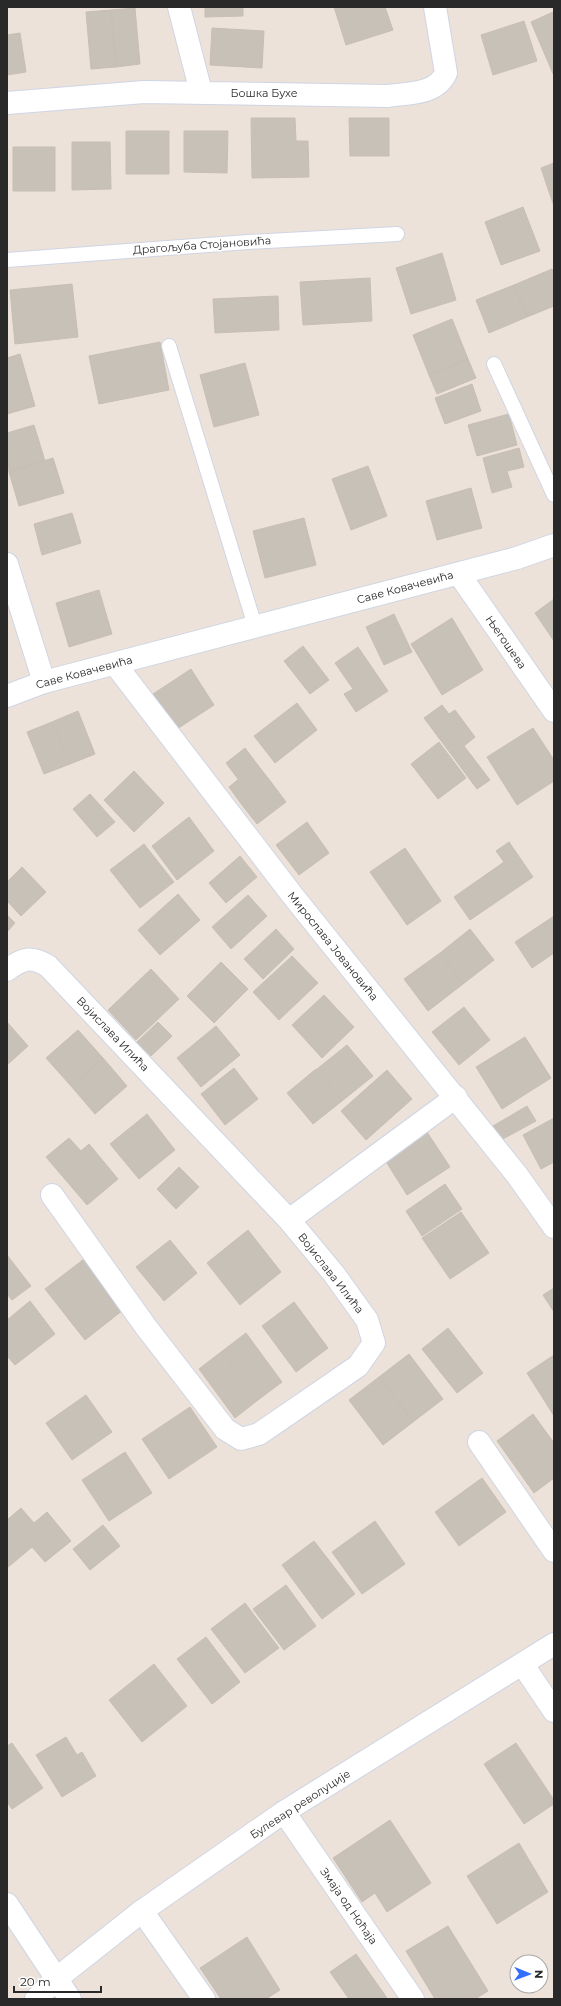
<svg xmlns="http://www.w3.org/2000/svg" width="561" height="2006" font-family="Montserrat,sans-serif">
<rect width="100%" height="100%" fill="#ede2d9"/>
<!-- building -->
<path fill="#c7c1b8" stroke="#c8bfb3" d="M205,7H243V16L205,17Z
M334,7H385L393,30L346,45Z
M135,8L140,64L116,67L111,10Z
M111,10L116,67L91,69L86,12Z
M553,12L554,14V76L531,22Z
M524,21L537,61L493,75L481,35Z
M212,28L264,31L262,68L210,65Z
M20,33L26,72L7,75V35Z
M251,118H295L296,141H308L309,177L252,178Z
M349,118H389V156H350Z
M126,131H169V174H126Z
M184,131H228L227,173L184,172Z
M72,142H110L111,189L72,190Z
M13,147H55V191H13Z
M554,163V187L548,189L541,168Z
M554,187V206L548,189Z
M523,207L540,251L501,265L485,222Z
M442,253L456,300L411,314L396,268Z
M552,269L554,273V306L527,317L514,285Z
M370,278L372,321L303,325L300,282Z
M72,284L78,337L15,344L10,290Z
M514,285L527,317L489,333L476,300Z
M278,296L279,330L215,333L213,299Z
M452,319L468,359L429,375L413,335Z
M160,342L169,390L99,404L89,356Z
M20,354L35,406L7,414V358Z
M468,359L476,378L437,394L429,375Z
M245,363L259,415L214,427L200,375Z
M472,384L481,411L445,424L435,398Z
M509,414L517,445L477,456L468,425Z
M34,425L45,461L9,472L7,433Z
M519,448L524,467L507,471L512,487L492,493L483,458Z
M53,458L64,493L19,506L9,472Z
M368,466L387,516L351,530L332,479Z
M471,488L482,528L437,540L426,501Z
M72,513L81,543L42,555L34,524Z
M304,518L316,565L265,578L253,531Z
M99,590L112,634L69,647L56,603Z
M554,599V641L535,613Z
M394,614L412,652L384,665L366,627Z
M452,618L483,670L442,695L411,644Z
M303,646L329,680L310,694L284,661Z
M358,647L388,691L356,712L344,694L353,689L335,663Z
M191,669L214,705L177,729L153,694Z
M297,703L317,730L275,763L254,736Z
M442,705L449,714L455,710L475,737L464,746L490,780L477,789L424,718Z
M78,711L95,754L70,764L52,722Z
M52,722L70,764L44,774L27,732Z
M533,728L554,760V781L517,805L487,757Z
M439,742L466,778L438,799L411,764Z
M245,748L257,764L238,779L226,763Z
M257,764L271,782L242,805L229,787Z
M134,771L164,803L134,832L104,800Z
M271,782L286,802L257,824L242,805Z
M90,794L115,822L97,837L73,809Z
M189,817L214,851L177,880L152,846Z
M307,822L329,853L299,875L276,845Z
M509,842L533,877L470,920L454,897L504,862L496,851Z
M144,844L174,882L140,908L110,870Z
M405,848L441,901L407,925L370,872Z
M240,856L257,877L226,903L209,883Z
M22,867L46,892L21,916L7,901V882Z
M178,894L200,920L160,955L138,930Z
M248,895L267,916L231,949L212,927Z
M7,915L15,923L7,932Z
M554,916V953L532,968L515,942Z
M276,929L294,949L263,979L244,959Z
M470,929L494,960L463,984L440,953Z
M440,953L463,984L428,1011L404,979Z
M292,956L318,983L279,1020L253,992Z
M221,962L248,989L214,1023L187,996Z
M151,969L179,999L136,1040L108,1010Z
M324,995L354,1027L322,1058L292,1025Z
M464,1007L490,1040L459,1065L432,1032Z
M7,1022L28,1046L7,1065Z
M158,1022L172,1036L151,1056L137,1042Z
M216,1026L240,1055L201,1087L177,1058Z
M78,1030L103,1058L71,1086L46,1058Z
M525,1037L551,1078L502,1109L476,1067Z
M347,1045L373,1076L342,1101L317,1069Z
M103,1058L127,1086L95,1114L71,1086Z
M234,1068L258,1099L225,1125L201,1094Z
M316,1069L342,1101L313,1124L287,1093Z
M387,1070L412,1099L366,1140L341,1111Z
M527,1106L536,1121L501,1140L493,1126Z
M147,1114L175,1150L139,1179L110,1144Z
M554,1118V1162L541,1169L523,1135Z
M427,1132L450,1167L407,1195L385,1160Z
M69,1138L81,1151L89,1144L118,1179L87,1205L46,1157Z
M179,1167L199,1187L176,1209L157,1189Z
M445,1184L462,1209L422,1236L406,1211Z
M461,1212L489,1253L450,1279L422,1238Z
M248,1230L281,1272L240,1305L207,1263Z
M170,1240L197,1273L164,1301L136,1267Z
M7,1255L31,1286L12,1300L7,1294Z
M84,1259L123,1310L85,1340L45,1289Z
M554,1288V1312L543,1295Z
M30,1301L55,1334L15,1365L7,1356V1320Z
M294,1302L328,1348L296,1372L262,1326Z
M448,1328L483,1373L457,1393L422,1349Z
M246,1333L282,1382L258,1400L221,1352Z
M221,1352L258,1400L235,1418L199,1369Z
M409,1354L443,1399L413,1422L379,1377Z
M554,1355V1416L527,1373Z
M379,1377L413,1422L383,1445L349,1400Z
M86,1395L112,1432L72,1460L46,1423Z
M190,1407L217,1447L169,1479L142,1439Z
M533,1414L554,1443V1478L534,1493L497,1441Z
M125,1452L152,1493L109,1521L82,1480Z
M482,1478L506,1512L459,1546L435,1512Z
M21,1508L34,1523L47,1512L71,1541L45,1562L32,1547L7,1568V1520Z
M375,1521L405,1564L362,1594L332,1552Z
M103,1525L120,1546L90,1570L73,1549Z
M314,1541L355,1594L322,1619L282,1565Z
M286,1585L316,1626L284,1650L253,1609Z
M245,1603L279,1648L245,1673L211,1629Z
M206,1637L240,1682L212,1704L177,1659Z
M154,1664L187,1706L142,1742L109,1700Z
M66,1737L77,1755L82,1752L96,1776L62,1797L36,1755Z
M12,1743L43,1788L12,1809L7,1802V1746Z
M516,1743L554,1800V1804L524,1824L484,1764Z
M390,1820L431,1883L387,1912L375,1893L362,1902L333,1858Z
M519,1843L548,1892L497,1924L467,1876Z
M448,1926L488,1991L475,1999H435L406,1951Z
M247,1937L280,1990L266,1999H221L200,1968Z
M356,1954L387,1998L385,1999H349L330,1972Z"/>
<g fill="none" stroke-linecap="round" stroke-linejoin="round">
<!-- service casing -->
<g stroke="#ced5e4" stroke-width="16">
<path id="service" d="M7,260L248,242L397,234
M169,346L255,626
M494,364L554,495"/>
</g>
<!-- minor casing -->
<g stroke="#ced5e4" stroke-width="24">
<path id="minor" d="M179,7L201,92
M7,103L144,92L388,96C408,93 436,95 446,73L435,7
M7,564L44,682
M459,574L554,711
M115,664L293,896L517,1175L554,1227
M7,970C23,958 31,956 48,966L289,1220L334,1274L367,1320L374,1343L358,1366L259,1434L241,1439L225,1429L146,1327L52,1195
M289,1220L456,1097
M479,1442L554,1551
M523,1665L554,1711
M284,1812L413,1999
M7,1904L70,1999
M142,1911L204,1999"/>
</g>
<!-- tertiary casing -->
<g stroke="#ced5e4" stroke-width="24">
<path id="tertiary" d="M7,696L44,682L517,558L554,545"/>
</g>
<!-- secondary casing -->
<g stroke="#ced5e4" stroke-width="24">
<path id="secondary" d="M36,1999L56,1979L142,1911L284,1812L554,1644"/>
</g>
<!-- service -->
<use href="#service" stroke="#fff" stroke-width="14"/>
<!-- minor -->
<use href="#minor" stroke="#fff" stroke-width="22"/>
<!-- tertiary -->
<use href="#tertiary" stroke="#fff" stroke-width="22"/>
<!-- secondary -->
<use href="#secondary" stroke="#fff" stroke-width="22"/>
</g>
<g text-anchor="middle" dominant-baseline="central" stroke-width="3.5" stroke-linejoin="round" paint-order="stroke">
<!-- street labels -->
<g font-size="11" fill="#292929" stroke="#fff">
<text x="264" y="93">Бошка Бухе</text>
<text transform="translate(202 245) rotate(-4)">Драгољуба Стојановића</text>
<text transform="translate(405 587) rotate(-15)">Саве Ковачевића</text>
<text transform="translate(506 642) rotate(55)">Његошева</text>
<text transform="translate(84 672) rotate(-15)">Саве Ковачевића</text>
<text transform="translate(333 946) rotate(51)">Мирослава Јовановића</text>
<text transform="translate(113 1034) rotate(46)">Војислава Илића</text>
<text transform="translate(331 1273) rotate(52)">Војислава Илића</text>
<text transform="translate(300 1804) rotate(-33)">Булевар револуције</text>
<text transform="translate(349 1906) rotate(55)">Змаја од Ноћаја</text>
</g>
</g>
<!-- border -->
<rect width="561" height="2006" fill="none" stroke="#292929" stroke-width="16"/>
<!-- north arrow -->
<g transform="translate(529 1974) rotate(91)"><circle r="19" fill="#ffffff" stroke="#a9a9a9"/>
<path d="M0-3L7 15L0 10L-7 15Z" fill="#346eff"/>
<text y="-6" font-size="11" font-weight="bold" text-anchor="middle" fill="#292929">N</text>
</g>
<!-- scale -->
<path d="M14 1986v6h87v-6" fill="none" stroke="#292929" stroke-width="2"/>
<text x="20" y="1986" font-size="12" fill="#292929" stroke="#ffffff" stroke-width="3" paint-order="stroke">20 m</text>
</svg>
